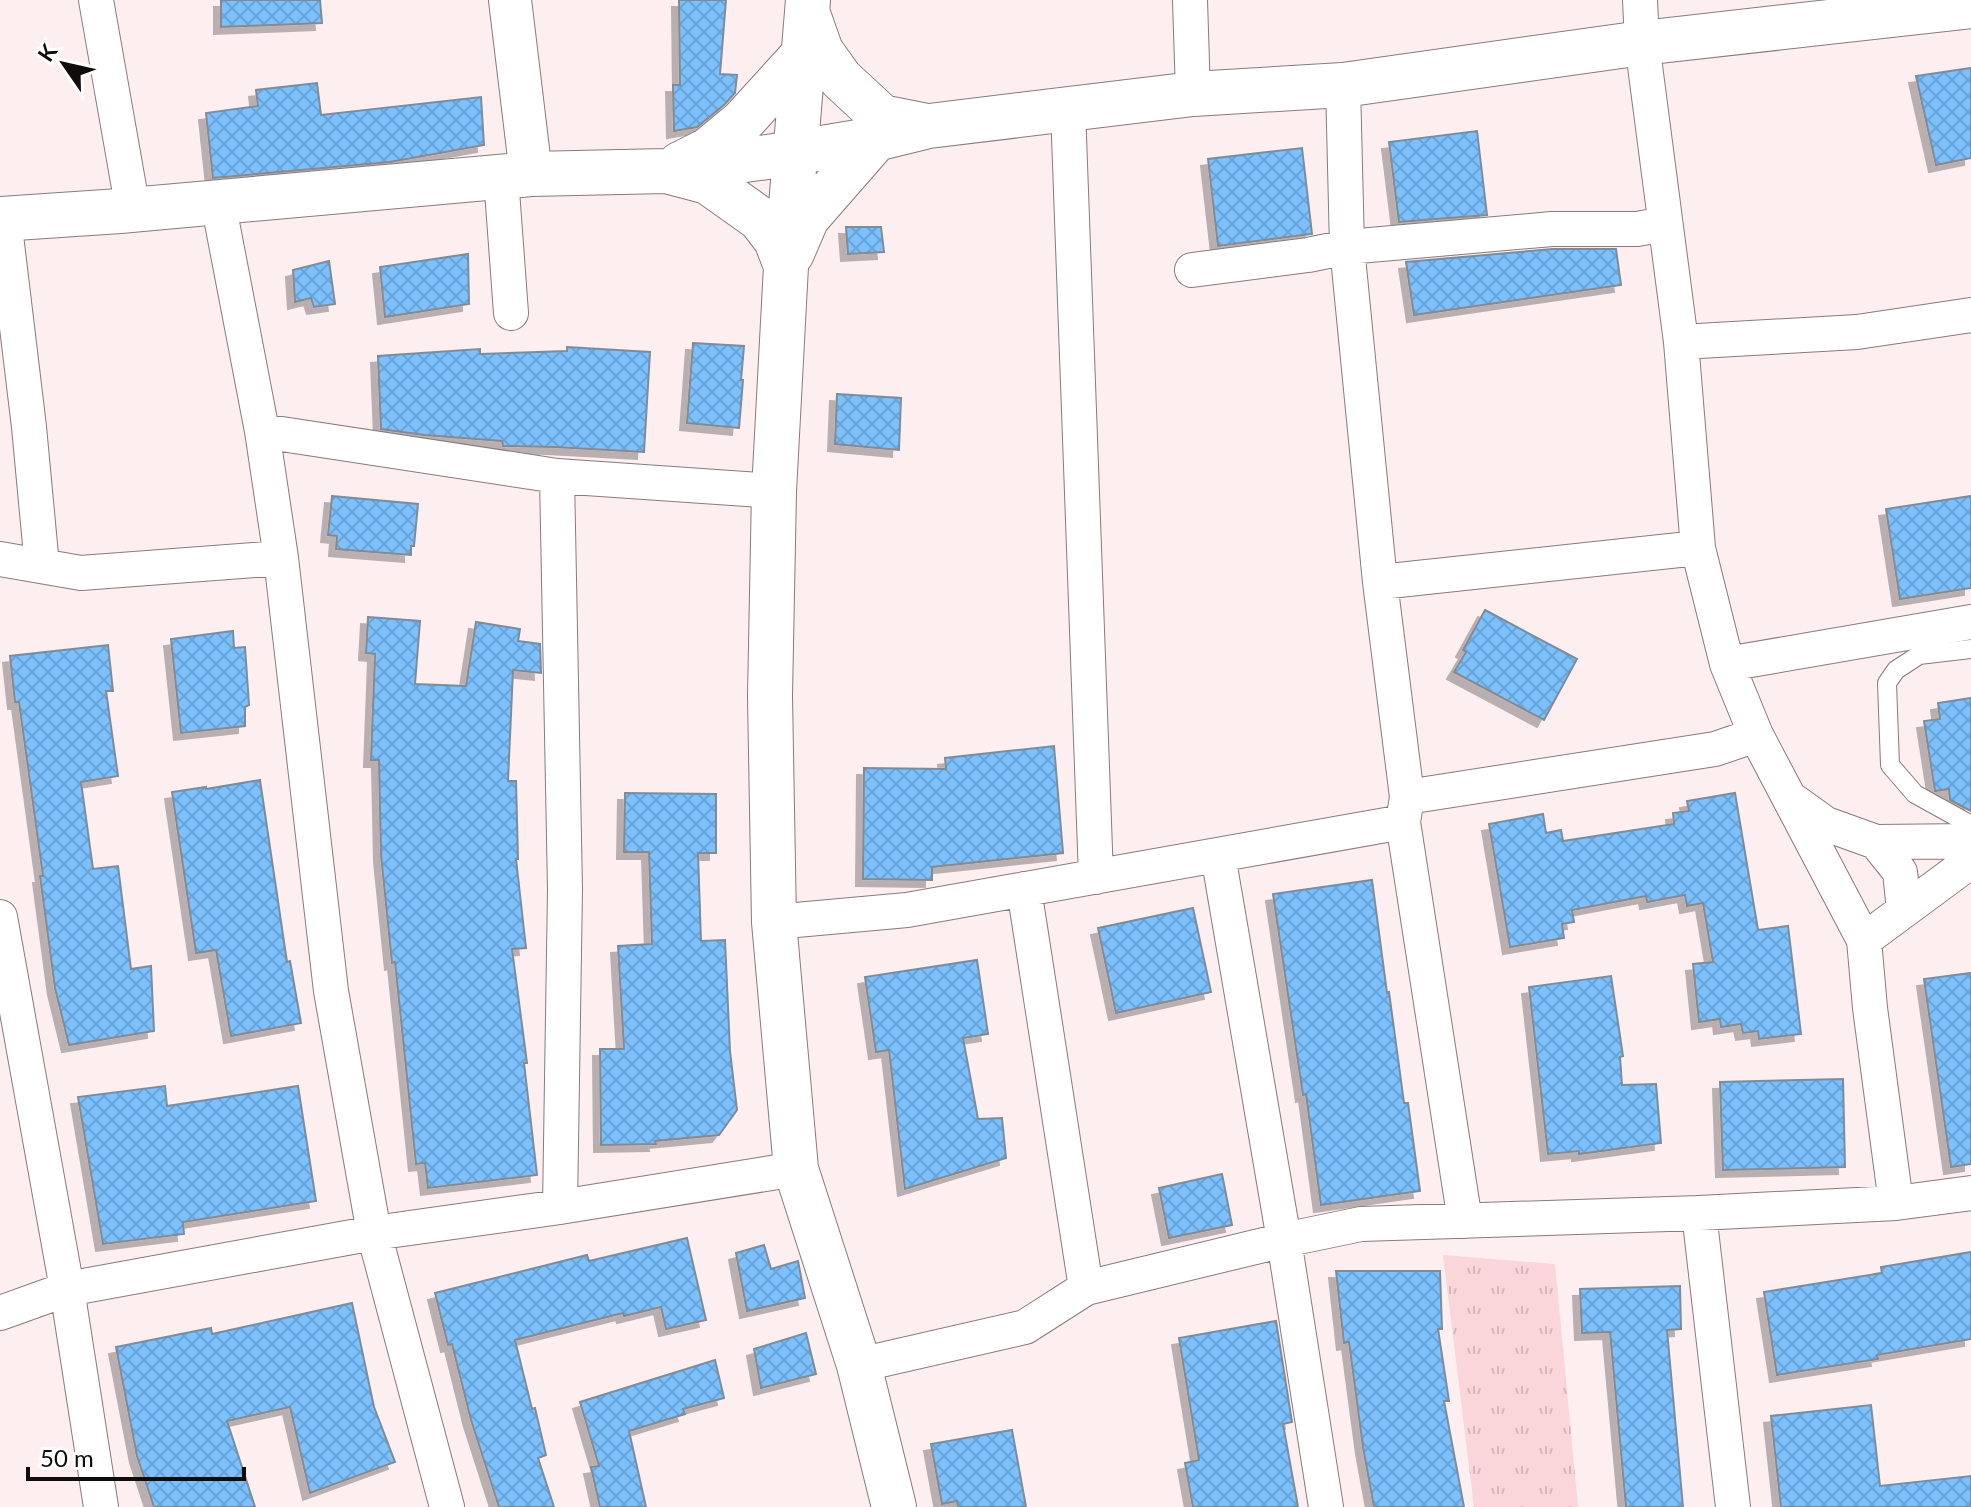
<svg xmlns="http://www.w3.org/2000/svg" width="1971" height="1507" font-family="Lato,sans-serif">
<defs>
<pattern id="park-tufts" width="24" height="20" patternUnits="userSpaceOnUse" patternTransform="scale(2)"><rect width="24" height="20" fill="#fad5d9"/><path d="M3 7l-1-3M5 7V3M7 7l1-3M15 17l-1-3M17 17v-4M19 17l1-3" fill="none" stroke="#d5b6b9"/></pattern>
<pattern id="building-cross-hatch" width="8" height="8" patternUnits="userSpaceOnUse" patternTransform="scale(2)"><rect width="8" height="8" fill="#7bc0fd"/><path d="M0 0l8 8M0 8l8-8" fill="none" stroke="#69a4d8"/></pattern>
<filter id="shadow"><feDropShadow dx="-7" dy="7" stdDeviation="0" flood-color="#0004"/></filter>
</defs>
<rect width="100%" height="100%" fill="#fdeef0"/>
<!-- park -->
<path fill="url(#park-tufts)" d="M1443,1255L1555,1264L1578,1507H1474Z"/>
<!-- building -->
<path fill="url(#building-cross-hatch)" stroke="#828b93" stroke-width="2" filter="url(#shadow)" d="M221,0H320L322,23L221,27Z
M679,0H726L720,74L737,75L735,93L725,104L697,127L674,131L673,85H680Z
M1971,68V158L1936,165L1916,76Z
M317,83L321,115L481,97L484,145L390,162L213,178L206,113L258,106L256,90Z
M1477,131L1487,215L1399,222L1389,142Z
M1302,148L1312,234L1218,246L1208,159Z
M846,227H881L884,252L848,254Z
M1553,249H1616L1621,285L1414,315L1406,262Z
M468,254L469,304L385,317L380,267Z
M329,261L335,304L314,307L311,298L295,302L293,270Z
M693,343L744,346L741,380H743L739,428L687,423Z
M567,347L650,352L644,452L554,447L503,446L502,441L424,435L381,429L378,356L480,349V354L567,351Z
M837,394L901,398L899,450L835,444Z
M332,496L418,504L414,546H411V555L336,549L337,536L328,535Z
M1971,496V588L1900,599L1886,509Z
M1485,610L1577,659L1544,720L1454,672L1466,652L1463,650Z
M368,617L420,621L415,684L466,686L476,622L520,629L518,641L540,644L541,673L513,670L508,781H516L518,859H516L526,948L512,949L527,1063H524L537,1175L428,1188L425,1163L416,1164L395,962L392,963L381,855L379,760H371L375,654L366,653Z
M233,631L234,648L245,647L249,705L245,707V726L181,733L171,639Z
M108,645L113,691H106L118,776L81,782L93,869L118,866L131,969L151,966L154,1031L69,1045L55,988L40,876H43L19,702H15L10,656Z
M1971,698V811L1950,800L1949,789L1935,791L1924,721L1940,719L1938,703Z
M1054,746L1063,853L932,867V880L863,879L864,768L946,769L945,758Z
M260,780L287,962L290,961L301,1023L231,1036L216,950L196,953L172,792L206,787V789Z
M625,793L716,794V853H698L701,941L725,940L730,1051L737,1110L719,1135L655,1141L656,1144L601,1145L600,1049H624L618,946L652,944L649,852H624Z
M1735,793L1758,930L1788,926L1801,1034L1759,1039L1758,1031L1743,1033L1741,1024L1721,1027L1720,1019L1699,1022L1693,964L1713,962L1703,903L1687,906L1685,895L1647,902L1646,896L1572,910L1574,922L1562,924L1564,938L1510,947L1489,824L1543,814L1546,833L1561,830L1563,841L1674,824L1673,813L1689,811L1687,801Z
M1372,880L1387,993L1389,992L1404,1103H1408L1420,1191L1321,1205L1306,1094L1303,1095L1273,894Z
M1193,908L1211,992L1116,1013L1098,928Z
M977,960L988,1034L963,1038L978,1119L1002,1118L1006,1158L905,1189L889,1050L876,1052L865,977Z
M1971,973V1164L1951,1167L1924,979Z
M1611,976L1623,1056L1620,1057L1622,1085L1656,1084L1661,1143L1579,1154V1151L1548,1154L1529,987Z
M1843,1079L1845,1167L1723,1170L1720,1082Z
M165,1086L167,1106L298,1086L316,1201L183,1222L184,1234L103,1244L78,1097Z
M1222,1174L1232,1225L1169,1238L1159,1188Z
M687,1238L706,1320L666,1329L661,1307L624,1316L623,1313L515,1340L532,1409L535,1408L546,1455L538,1458L554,1507H499L471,1420L452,1344L448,1345L435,1293L587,1255L589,1261Z
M764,1245L771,1269L798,1261L805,1298L747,1311L736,1253Z
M1971,1252V1339L1877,1355L1878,1359L1777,1375L1764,1292L1882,1273L1881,1267Z
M1336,1271H1440L1442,1329H1438L1449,1401H1444L1464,1507H1374L1363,1447L1349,1342L1344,1343Z
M1680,1286L1681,1329L1667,1330L1683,1507H1626L1610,1332L1582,1333L1580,1289Z
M352,1303L374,1407L395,1462L310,1493L290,1407L227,1421L255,1507H154L137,1456L116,1347L211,1328L212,1334Z
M1276,1321L1292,1422L1283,1424L1298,1507H1193L1185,1463L1199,1460L1179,1338Z
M806,1333L816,1374L761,1388L754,1349Z
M715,1360L724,1398L683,1409L685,1414L629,1431L646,1507H600L591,1467L599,1466L580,1402Z
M1871,1405L1880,1486L1971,1476V1507H1781L1771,1416Z
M1012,1430L1026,1507H958L957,1501L942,1504L931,1444Z"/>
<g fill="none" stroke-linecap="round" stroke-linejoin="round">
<!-- service casing -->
<g stroke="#887b7c" stroke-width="20">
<path id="service" d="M1971,649L1919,655L1896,670L1887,683L1890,765L1915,794L1971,825"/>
</g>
<!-- minor casing -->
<g stroke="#887b7c" stroke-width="36">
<path id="minor" d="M96,0L133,210
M1190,0L1193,94
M1640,0L1642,43L1681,342L1698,548L1727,664L1756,735L1864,940L1870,1008L1896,1203
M1343,85L1347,247L1380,582L1407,797L1403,822L1465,1221
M1068,109L1096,877
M501,177L511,313
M218,202L262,431L281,558L331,991L374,1233L447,1507
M4,219L29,427L42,566
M1192,270L1308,255L1347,247L1552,229H1637L1665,224
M1681,342L1857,332L1971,315
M262,431L557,476L774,491
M557,476L565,889L560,1207
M0,559L81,573L281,558
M1380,582L1698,548
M1727,664L1971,622
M1407,797L1715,749L1756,735
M1794,801L1826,824L1876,842L1971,841
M1876,842L1900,872L1904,910
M1218,855L1284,1240L1326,1507
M1024,889L1086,1288
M0,917L67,1289L101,1507
M774,922L907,910L1403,822
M1864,940L1971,861
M1699,1213L1733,1507
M0,1313L67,1289L374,1233L560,1207L796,1169
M859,1365L1025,1327L1086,1288L1284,1240L1361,1224L1699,1213L1896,1203L1971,1193"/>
</g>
<!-- tertiary casing -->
<g stroke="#887b7c" stroke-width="44">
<path id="tertiary" d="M510,0L531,174"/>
</g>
<!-- secondary casing -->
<g stroke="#887b7c" stroke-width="46">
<path id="secondary" d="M808,0L786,266L774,491L770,696L774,922L796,1169L859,1365L894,1507
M808,14L821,51L841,79L882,117L927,126
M680,164L708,150L742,122L803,55
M670,172L708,182L760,219L776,240L786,266
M0,219L120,211L531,174L666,171L774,156L876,139L929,126L1193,94L1343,85L1642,43L1971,6
M792,253L807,218L876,139"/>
</g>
<!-- service -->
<use href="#service" stroke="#fff" stroke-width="18"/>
<!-- minor -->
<use href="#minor" stroke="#fff" stroke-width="34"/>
<!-- tertiary -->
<use href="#tertiary" stroke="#fff" stroke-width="42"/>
<!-- secondary -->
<use href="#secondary" stroke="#fff" stroke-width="44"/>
</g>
<!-- north arrow -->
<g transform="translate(64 64) rotate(304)" stroke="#ffffff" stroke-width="6" paint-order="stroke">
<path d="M0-6L14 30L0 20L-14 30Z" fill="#100c0c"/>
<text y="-12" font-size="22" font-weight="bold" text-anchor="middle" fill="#100c0c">K</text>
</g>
<!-- scale -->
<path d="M28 1467v12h216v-12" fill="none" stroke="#100c0c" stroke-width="4"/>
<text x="40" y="1467" font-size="24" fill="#100c0c" stroke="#ffffff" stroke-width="6" paint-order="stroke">50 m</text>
</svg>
